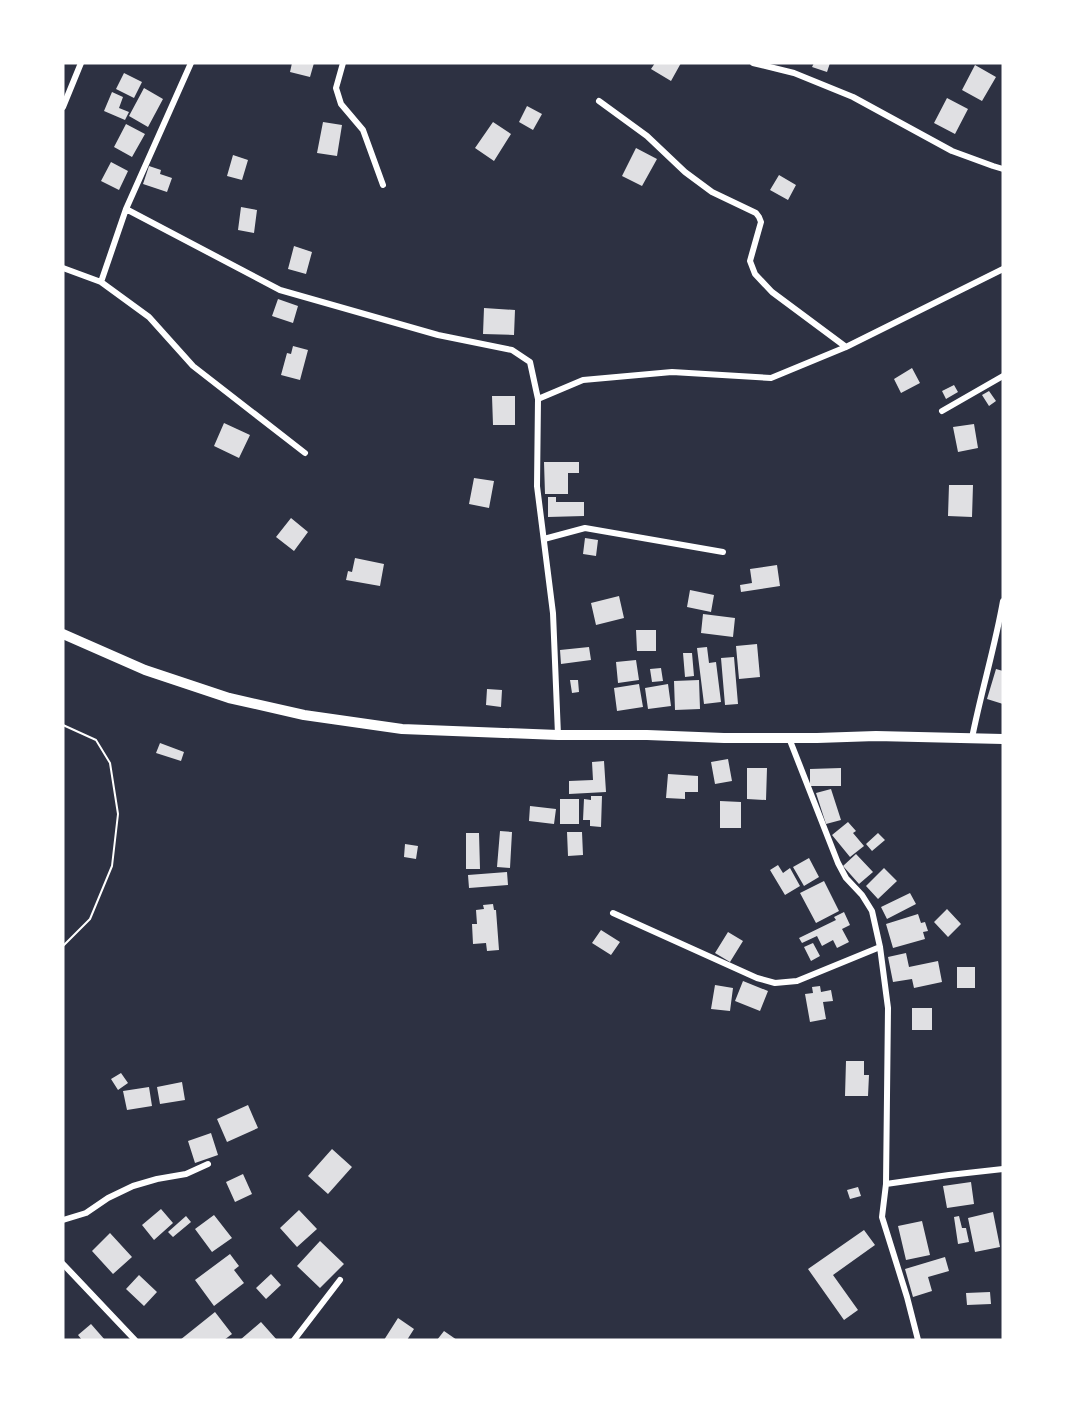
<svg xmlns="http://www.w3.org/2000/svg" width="1066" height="1403" font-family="'DejaVu Sans',sans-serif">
<rect width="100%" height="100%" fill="#2d3142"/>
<!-- building -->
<path fill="#e0e0e3" d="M292,63H314L310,77L290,72Z
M655,63H681L671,81L651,69Z
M814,63H830L827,72L812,67Z
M975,65L996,77L982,101L962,90Z
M124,73L142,82L134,98L116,89Z
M144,88L163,99L148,127L129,116Z
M112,92L123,97L119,108L129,112L125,120L104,111Z
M947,98L968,109L955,134L934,123Z
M527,106L542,114L533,130L519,122Z
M323,122L342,125L337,156L317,153Z
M493,122L511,134L494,161L475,148Z
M126,124L145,134L132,157L114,147Z
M636,148L657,159L642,186L622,176Z
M233,155L248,160L242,180L227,176Z
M111,162L128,171L119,190L101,181Z
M149,166L161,170L160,174L172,178L167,192L143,184Z
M779,175L796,185L788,200L770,190Z
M241,207L257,210L254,233L238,230Z
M294,246L312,252L306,274L288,269Z
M278,299L298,306L293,323L272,316Z
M484,308L515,310L514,335L483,334Z
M293,346L308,350L300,380L281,375L287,353L291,354Z
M912,368L920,383L901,393L894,379Z
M954,385L958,392L946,399L942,391Z
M989,391L996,401L989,406L982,395Z
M492,396H515V425H493Z
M224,423L250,435L239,458L214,446Z
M974,424L978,448L958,452L953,427Z
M544,462H579V473H568V494H545Z
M474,478L494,481L489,508L469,504Z
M949,485H973L972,517L948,516Z
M548,497H556V502H584V516L548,517Z
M291,518L308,532L294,551L276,537Z
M585,538L598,540L596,556L583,554Z
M355,558L384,564L380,586L346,580L348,571L352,572Z
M777,565L780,586L741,592L740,585L752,583L750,569Z
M690,590L714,595L711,612L687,607Z
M619,596L624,618L596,625L591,603Z
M703,614L735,618L733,637L701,633Z
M636,630H656V651H637Z
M757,644L760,677L739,679L736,646Z
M589,647L591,660L561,664L560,650Z
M707,647L709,663L716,662L721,702L704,704L697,648Z
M683,653H692L694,676L685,677Z
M734,657L738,704L725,705L721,658Z
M636,660L639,680L618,683L616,662Z
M661,668L663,681L652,682L650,669Z
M996,669L1003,671V704L987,699Z
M570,680H578L579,692L572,693Z
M699,680L700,709L675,710L674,681Z
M639,684L643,707L617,711L614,688Z
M668,684L671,706L648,709L645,688Z
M487,689L502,690L501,707L486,705Z
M160,743L184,752L181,761L156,753Z
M728,759L732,781L715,784L711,762Z
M604,761L606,792L569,794V781L593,780L592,762Z
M747,768H767L766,800L747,799Z
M841,768V786H810V769Z
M668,774L698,776V792H685V799L666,798Z
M831,789L841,820L826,824L816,793Z
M591,796H602L601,827L590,826V820H583L584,799L591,800Z
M560,799H579V824H560Z
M720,801L741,802V828H720Z
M530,806L556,809L554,824L529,821Z
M848,822L856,831L853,833L864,846L850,857L832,835Z
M500,831L512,832L510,868L497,867Z
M567,832H582L583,855L568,856Z
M466,833H479L480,869H466Z
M878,833L885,840L872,851L866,844Z
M405,844L418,846L416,859L404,857Z
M856,854L873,872L859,884L843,866Z
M809,858L819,877L804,886L793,867Z
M778,865L783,873L790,868L800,886L785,895L770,870Z
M884,868L897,881L878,899L866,886Z
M507,872L508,885L469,888L468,875Z
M824,881L839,911L816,923L800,893Z
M910,893L916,904L887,919L881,907Z
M493,904L494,910H496L499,950L487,951L486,943L473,944L472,924H477L476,910L484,909L483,905Z
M947,909L961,924L948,937L934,922Z
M844,912L850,925L842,929L849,942L837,948L833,940L822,946L817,936L802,943L799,938L836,920L834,917Z
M918,914L921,923L925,922L928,931L923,932L925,939L893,948L886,924Z
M601,930L620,942L611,955L592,943Z
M728,932L743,941L730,962L715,953Z
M813,943L820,956L811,961L804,947Z
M906,953L909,967L938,961L942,982L914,988L912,979L893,982L888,957Z
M957,967H975V988H957Z
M743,981L768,991L760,1011L735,1001Z
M715,985L733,988L730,1011L711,1009Z
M820,986L821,992L831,990L833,1001L823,1002L826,1019L810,1022L805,994L813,993L812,987Z
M912,1008H932V1030H912Z
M846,1061H864V1075H869L868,1096H845Z
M121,1073L128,1083L118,1090L111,1079Z
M182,1082L185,1100L160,1104L157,1087Z
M149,1087L152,1106L127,1110L123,1091Z
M248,1105L258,1128L227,1142L217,1119Z
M211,1133L218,1155L195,1163L188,1141Z
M332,1149L352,1167L328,1194L308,1176Z
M243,1174L252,1194L235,1202L226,1182Z
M971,1182L974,1204L947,1208L943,1186Z
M858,1187L861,1196L850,1199L847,1190Z
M161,1209L173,1223L154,1240L142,1225Z
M299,1210L317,1229L297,1247L280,1228Z
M993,1212L1000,1247L975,1252L968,1218Z
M214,1215L232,1238L212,1252L195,1229Z
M186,1216L191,1222L173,1237L168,1232Z
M959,1216L962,1228H966L969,1242L958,1244L954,1217Z
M922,1221L930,1255L906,1260L898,1226Z
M864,1230L875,1245L833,1275L858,1310L844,1320L808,1269Z
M110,1233L132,1257L113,1274L92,1251Z
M320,1241L344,1264L320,1288L297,1266Z
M230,1254L239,1266L234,1270L244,1283L214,1306L195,1280Z
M945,1257L949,1271L928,1277L932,1291L913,1297L905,1269Z
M271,1274L281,1285L266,1299L256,1288Z
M139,1275L157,1292L144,1306L126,1289Z
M990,1292L991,1304L967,1305L966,1293Z
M215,1312L232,1334L224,1340H180Z
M398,1318L414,1329L407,1340H384Z
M261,1322L277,1340H240Z
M91,1324L105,1340H82L78,1335Z
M444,1331L457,1340H437Z"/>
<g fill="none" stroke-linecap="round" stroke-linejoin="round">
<!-- path -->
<path stroke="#fff" stroke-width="2" d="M63,725L96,740L110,763L118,814L112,866L90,919L63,946"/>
<!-- minor -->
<path stroke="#fff" stroke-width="6" d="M343,63L336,88L341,104L363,130L383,185
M753,63L794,73L853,97L952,151L993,166L1003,169
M599,101L647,136L685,172L712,192L756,213L759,217L761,222L750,261L755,274L772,292L846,347
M63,107L81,63
M126,209L280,290L438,335L512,350L530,362L538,399L537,486L553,613L558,735
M63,268L101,282L149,317L193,366L305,453
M101,282L126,209L191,63
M538,399L583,380L672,372L771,378L846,347L1003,269
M942,411L1003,376
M544,539L585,528L723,552
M789,738L838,863L846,878L862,895L872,911L880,947L888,1008L886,1184L882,1217L907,1297L918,1340
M972,738C981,692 995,647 1003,601
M613,913L757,978L775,983L797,981L880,947
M886,1184L949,1175L1003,1169
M63,1220L86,1213L108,1198L133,1186L157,1179L186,1174L208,1164
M63,1264L135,1340
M294,1340L340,1280"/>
<!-- primary -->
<path stroke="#fff" stroke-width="10" d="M63,634L145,670L229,698L304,715L402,729L558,735H647L724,738H817L876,736L1003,739"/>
</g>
<!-- border -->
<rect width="1066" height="1403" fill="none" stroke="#ffffff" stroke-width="129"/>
</svg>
